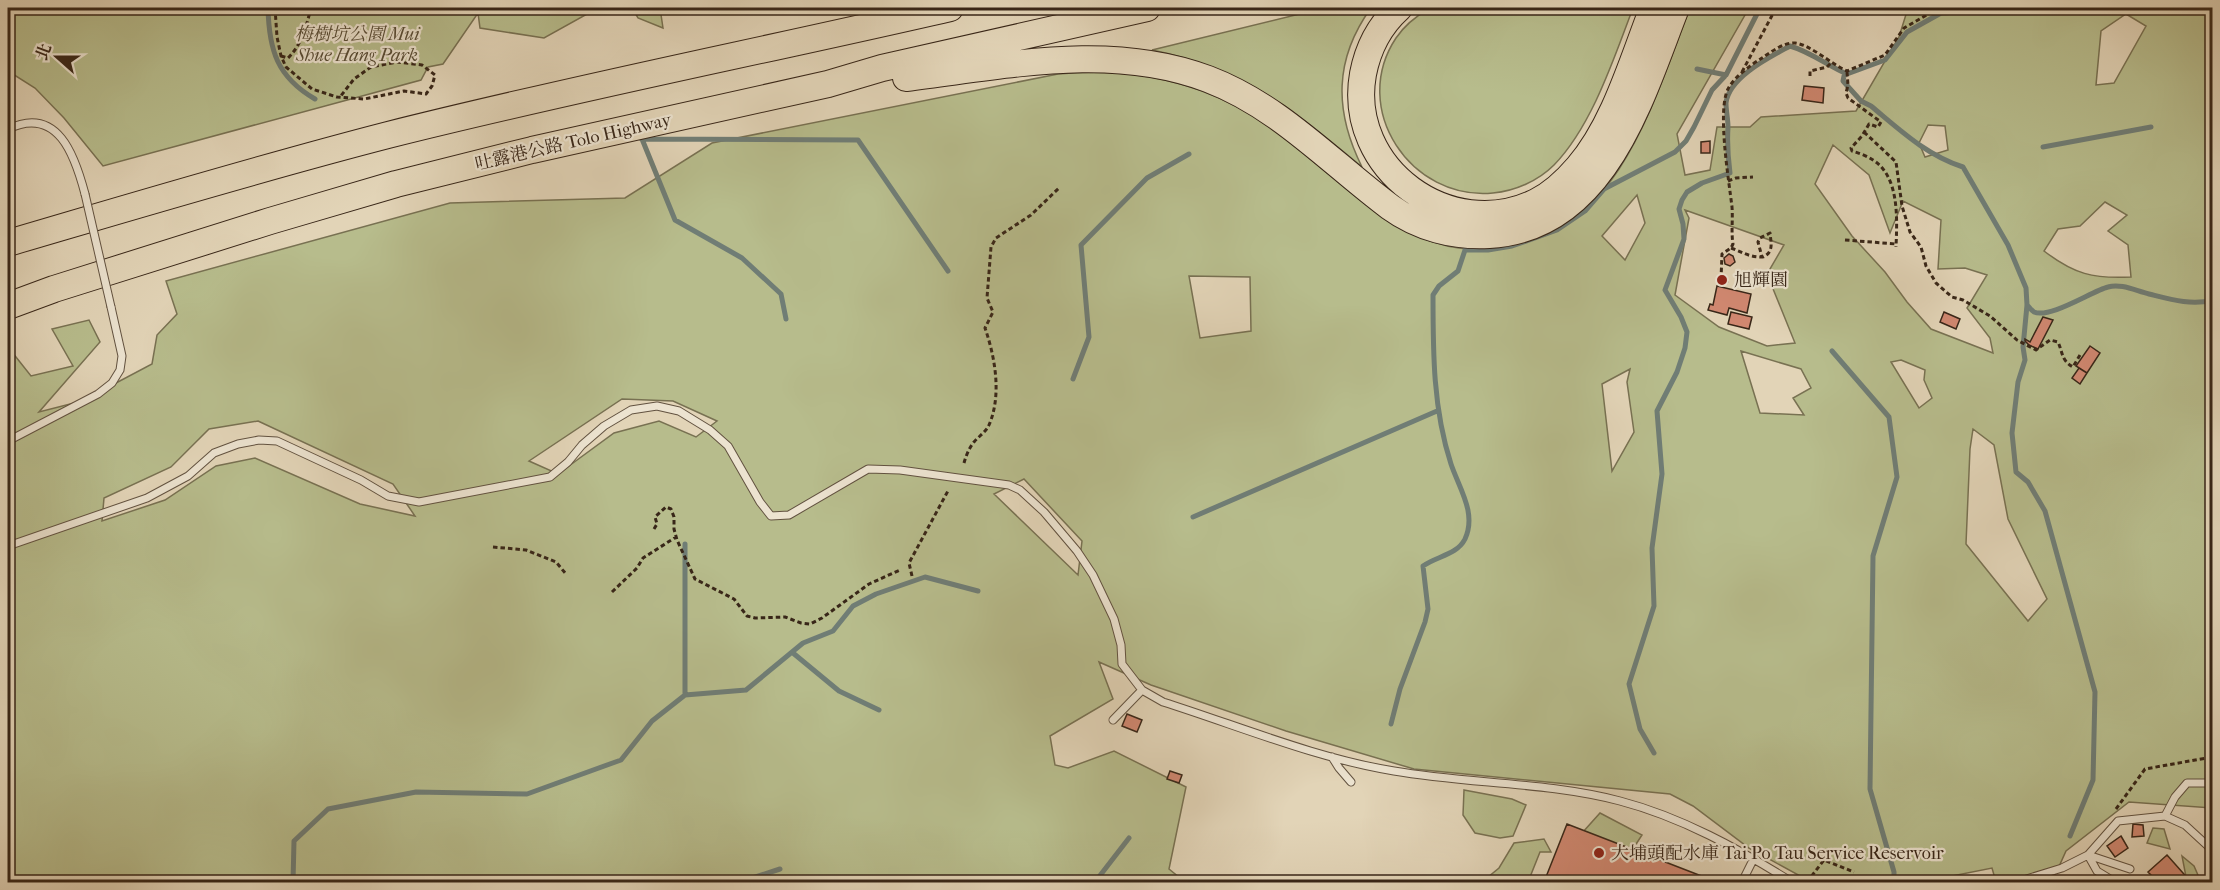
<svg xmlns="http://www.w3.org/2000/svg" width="2220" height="890" font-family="'IM FELL French Canon','Noto Serif TC',serif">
<rect width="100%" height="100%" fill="#e2d4b7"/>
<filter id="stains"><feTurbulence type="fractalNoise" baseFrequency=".00333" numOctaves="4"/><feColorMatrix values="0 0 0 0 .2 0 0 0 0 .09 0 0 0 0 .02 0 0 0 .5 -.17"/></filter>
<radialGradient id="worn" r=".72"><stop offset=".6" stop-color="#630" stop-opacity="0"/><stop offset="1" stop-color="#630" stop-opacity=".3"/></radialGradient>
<!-- green -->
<path fill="#b7bc8c" stroke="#787152" stroke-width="1.5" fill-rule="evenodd" d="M8,8H598L544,38L480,28L478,13L443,64L428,67L421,80L103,166L64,118L35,88L8,71Z
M632,8H660L663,28L638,18Z
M1324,8H1371C1334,59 1334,111 1362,167C1290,108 1245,69 1152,50Z
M1430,8H1633C1614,58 1592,126 1554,165C1538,181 1515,191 1493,193C1411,201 1349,109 1396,38C1404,26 1418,15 1430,8Z
M1690,8H1749L1677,134L1685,175L1710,170L1717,127H1750L1761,117L1856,111L1899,37L1908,8H2212V808L2129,802L2066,851L2052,882H1996L1992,868L1937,879L1895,882H1811L1749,848L1693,806L1670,794L1414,769L1286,731L1151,685L1099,662L1113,699L1050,736L1055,765L1068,768L1114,751L1186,787L1169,869L1185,882H8V347L31,376L73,366L52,329L89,320L100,342L39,412L82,401L152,364L157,335L177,314L166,281L450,203L625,198L712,143L1058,74C1119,68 1179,77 1234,105C1332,155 1402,284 1528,241C1567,228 1597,203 1619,169C1651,120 1669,61 1690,8ZM2126,14L2146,26L2114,83L2096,85L2101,31ZM1928,125L1945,126L1948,150L1925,157L1919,143ZM1833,145L1869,175L1890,233L1903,201L1941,220L1938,269L1965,268L1987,275L1967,308L1990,338L1993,353L1931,329L1907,302L1885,272L1852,236L1815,184ZM1637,195L1645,223L1625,260L1602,236ZM2105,202L2127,215L2108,231L2128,245L2131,277C2093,279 2074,274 2044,251L2058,229L2080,226ZM1685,210L1784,245L1767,274L1795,343L1767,346L1719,327L1675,295L1689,218ZM1189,276L1250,277L1251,331L1200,338ZM1741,351L1801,369L1811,388L1793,398L1804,415L1760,413ZM1901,360L1925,370L1924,380L1932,398L1919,408L1891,362ZM1630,369L1627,382L1634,432L1612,471L1602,384ZM622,399L673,401L717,421L696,437L659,421L614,433L558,474L529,461ZM258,421L393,484L415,516L360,504L255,458L216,466L165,500L102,521L104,498L171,467L209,429ZM1973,429L1994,445L2008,519L2047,599L2028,621L1966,544L1970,449ZM1024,479L1082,541L1078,575L994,494Z
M1464,790L1512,799L1526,805L1513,836L1500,838L1475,833L1463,815Z
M1600,813L1642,835L1625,861L1574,842Z
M2153,828L2164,829L2170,849L2147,843Z
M1544,839L1551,852H1540L1528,882H1482L1499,868L1514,843Z
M2182,856L2194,866L2201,882H2187Z"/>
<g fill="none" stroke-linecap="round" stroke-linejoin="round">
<!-- stream -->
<path stroke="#707d75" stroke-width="5" d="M268,8C269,50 277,77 315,99
M1941,13L2016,9L2021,8
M1697,69L1726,75
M1847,74L1844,76L1843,81L1861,101L1871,106C1900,130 1926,155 1963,167L2008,245L2026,288L2027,305L2023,347L2025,360L2018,382L2012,433L2016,472L2028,482L2045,511L2095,692L2093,780L2070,836
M637,136L642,139L858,140L948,271
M642,139L675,220L742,258L781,294L786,319
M2043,147L2151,127
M2027,305C2030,308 2031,310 2034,312C2050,319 2092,291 2108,287C2121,283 2136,291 2149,294C2169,299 2192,306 2212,300
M1832,351L1889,417L1897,477L1873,556L1870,789L1894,872V882
M1073,379L1089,337L1081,245L1147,178L1189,154
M1193,517L1437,411
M685,544V695
M793,653L839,691L879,710
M1391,724L1400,689L1425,622L1428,609L1423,566C1437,556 1457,555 1465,539C1477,513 1459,488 1451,464C1433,409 1433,352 1433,295L1439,286L1458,271L1465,250H1488L1512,246L1557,230L1585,211L1604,189L1675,152L1686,141L1694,127L1712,90L1726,75L1760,8
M1654,753L1640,729L1629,684L1654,606L1652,548L1662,474L1657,411L1677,372L1685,348L1687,332L1681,317L1665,290L1684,239L1683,224L1679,209L1682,200L1687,192L1702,183L1730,173C1728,158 1727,142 1728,127C1728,119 1726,111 1726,103C1729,77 1770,57 1790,46C1811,52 1828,66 1847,74L1885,60L1907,32L1941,13V8
M293,882L294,841L328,809L416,792L527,794L621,760L652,721L685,695L746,690L803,643L833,631L853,606L876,594L925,577L978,591
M740,882L780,869
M1095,882L1129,838"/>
</g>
<!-- building -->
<path fill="#d18871" stroke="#382618" stroke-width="1.5" d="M1804,86L1824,88L1823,103L1802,100Z
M1710,141V153H1701V142Z
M1729,254L1733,256L1735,262L1730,266L1725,264L1724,258Z
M1717,286L1751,294L1747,313L1729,308L1727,315L1708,310L1710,304L1713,305Z
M1731,312L1752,317L1749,329L1728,324Z
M1944,312L1960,319L1956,329L1940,322Z
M2043,317L2053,320L2038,349L2029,345L2025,341V339L2030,342Z
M2090,346L2100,353L2087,373L2076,366Z
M2079,368L2087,373L2080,384L2072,378Z
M1127,714L1142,720L1137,732L1122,726Z
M1170,771L1182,775L1179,783L1167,779Z
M1567,824L1717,882H1544Z
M2133,824L2143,825L2144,836L2132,837Z
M2121,836L2128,848L2115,857L2107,846Z
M2167,855L2191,882H2158L2148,872Z"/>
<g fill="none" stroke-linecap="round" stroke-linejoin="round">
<!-- service casing -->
<g stroke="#625240" stroke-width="9">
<path id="service" d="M8,129C58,105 75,156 85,194
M8,441L98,394L112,383L120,370L122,356L111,307
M8,546L147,498L188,476L214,453L238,444L259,440L277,441L361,480L388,496L419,502L550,477L568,462L582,445L604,426L631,410L657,406L679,411L710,430L728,446L760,502L771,516L789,515L868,469L900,470L1009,485L1020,490L1044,512L1077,551L1093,575L1114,619L1121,645L1122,664L1142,690L1163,702C1239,726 1315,758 1394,771C1469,784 1547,782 1620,801C1681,817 1739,849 1792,882
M1113,720L1142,690
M1332,757L1339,768L1351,782
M2165,816L2175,797L2187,783H2212
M1742,882L1754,858
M2017,882L2062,868L2088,855L2118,821L2165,816L2185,825L2210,848L2212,858
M2115,882L2097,871L2088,855L2130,869"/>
</g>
<!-- motorway casing -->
<g stroke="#382618" stroke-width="28">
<path id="motorway" d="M1399,8C1379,26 1368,48 1363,74C1346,169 1450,244 1536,202C1552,194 1566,181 1578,167C1614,126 1633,59 1653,8
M906,78C1006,66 1110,42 1208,79C1279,106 1330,162 1390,207C1419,228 1454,237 1489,235C1605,229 1641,97 1676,8
M8,243C134,206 260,168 388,135C574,88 763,51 950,8
M8,306L54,289L270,221L396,184L532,150L828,84L882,68L1147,8"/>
</g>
<!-- path -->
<path stroke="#382618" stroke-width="3" stroke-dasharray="4.5 3" stroke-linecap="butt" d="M275,8L277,37L281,56L286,67L312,89L337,97L364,99L404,91L426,94L432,86L435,75L422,65L397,62L371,67L354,79L340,97
M281,56L288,58C302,44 306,27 311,8
M1742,72L1776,8
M1847,72L1848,85L1846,93L1848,98L1881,122L1878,127L1869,124L1862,136L1851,148L1852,151C1859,153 1867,156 1873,160C1900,177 1897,220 1896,247
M1810,76V71L1827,67L1831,63
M1864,132L1896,162L1902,206L1910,232L1921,247L1926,266L1936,283L1952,297L1963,300L1990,316L2017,340L2036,350L2050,340L2058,342C2063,353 2061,360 2073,367L2080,355
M1728,181L1736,178L1753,177
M1845,240L1896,244
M1731,248C1742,252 1751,258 1763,257C1774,252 1771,243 1770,233L1760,238L1758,242L1762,257
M1728,283L1721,279L1722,254L1731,248L1733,244C1731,232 1733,220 1732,207C1729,181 1717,111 1728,89C1734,77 1751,65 1762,58C1771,52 1784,42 1795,43C1811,45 1831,64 1847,71L1885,55L1904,28L1932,12L1936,8
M964,463C966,456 969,448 974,442C979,436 986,432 989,425C1002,395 995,357 985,328L993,312L987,298L991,247L996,238L1031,215L1059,188
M654,529L657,524L655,517L666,507L671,509L674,517V529L677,540L695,579L734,599L747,616L755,618L785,617L801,623L810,624L822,618L869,584L900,570
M493,547L526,550L556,562L566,574
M912,576L909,563L949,489
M612,592L637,568L643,558L676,537
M2116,809L2145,769L2212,757
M1807,882L1824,860L1854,872"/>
<!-- service -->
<use href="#service" stroke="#ece3d0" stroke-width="7"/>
<!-- motorway -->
<use href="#motorway" stroke="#e2d4b7" stroke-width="26"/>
<!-- service-bridge casing -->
<g stroke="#625240" stroke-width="9" stroke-linecap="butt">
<path id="service-bridge" d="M85,194L111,307"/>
</g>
<!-- service-bridge -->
<use href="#service-bridge" stroke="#ece3d0" stroke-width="7"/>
</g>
<!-- markers -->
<g fill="#8f2418" stroke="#ece3d0" stroke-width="2">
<circle cx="1722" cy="280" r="6"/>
<circle cx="1599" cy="853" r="6"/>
</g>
<g text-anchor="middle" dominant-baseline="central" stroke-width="4.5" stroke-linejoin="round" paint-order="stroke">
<!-- park labels -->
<g font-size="18" font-style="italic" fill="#584c35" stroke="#ece3d0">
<text x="357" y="34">梅樹坑公園 Mui<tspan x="357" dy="21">Shue Hang Park</tspan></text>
</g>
<!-- street labels -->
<g font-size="18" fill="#382618" stroke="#ece3d0">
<text transform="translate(573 142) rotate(-13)">吐露港公路 Tolo Highway</text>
</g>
<!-- poi labels -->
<g font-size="18" fill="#382618" stroke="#ece3d0" text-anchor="start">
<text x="1734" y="280">旭輝園</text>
<text x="1611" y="853">大埔頭配水庫 Tai Po Tau Service Reservoir</text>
</g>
</g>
<!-- margin -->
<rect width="2220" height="890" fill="none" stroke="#e2d4b7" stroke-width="30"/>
<rect x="9" y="9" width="2202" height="872" fill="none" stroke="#382618" stroke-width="3"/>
<rect x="15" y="15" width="2190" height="860" fill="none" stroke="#382618" stroke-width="1.5"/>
<!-- north arrow -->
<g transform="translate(57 57) rotate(291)" stroke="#ece3d0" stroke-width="4.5" paint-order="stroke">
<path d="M0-4.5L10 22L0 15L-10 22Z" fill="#382618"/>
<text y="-9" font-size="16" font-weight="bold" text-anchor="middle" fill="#382618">北</text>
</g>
<rect width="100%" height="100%" filter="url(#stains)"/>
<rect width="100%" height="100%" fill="url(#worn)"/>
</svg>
